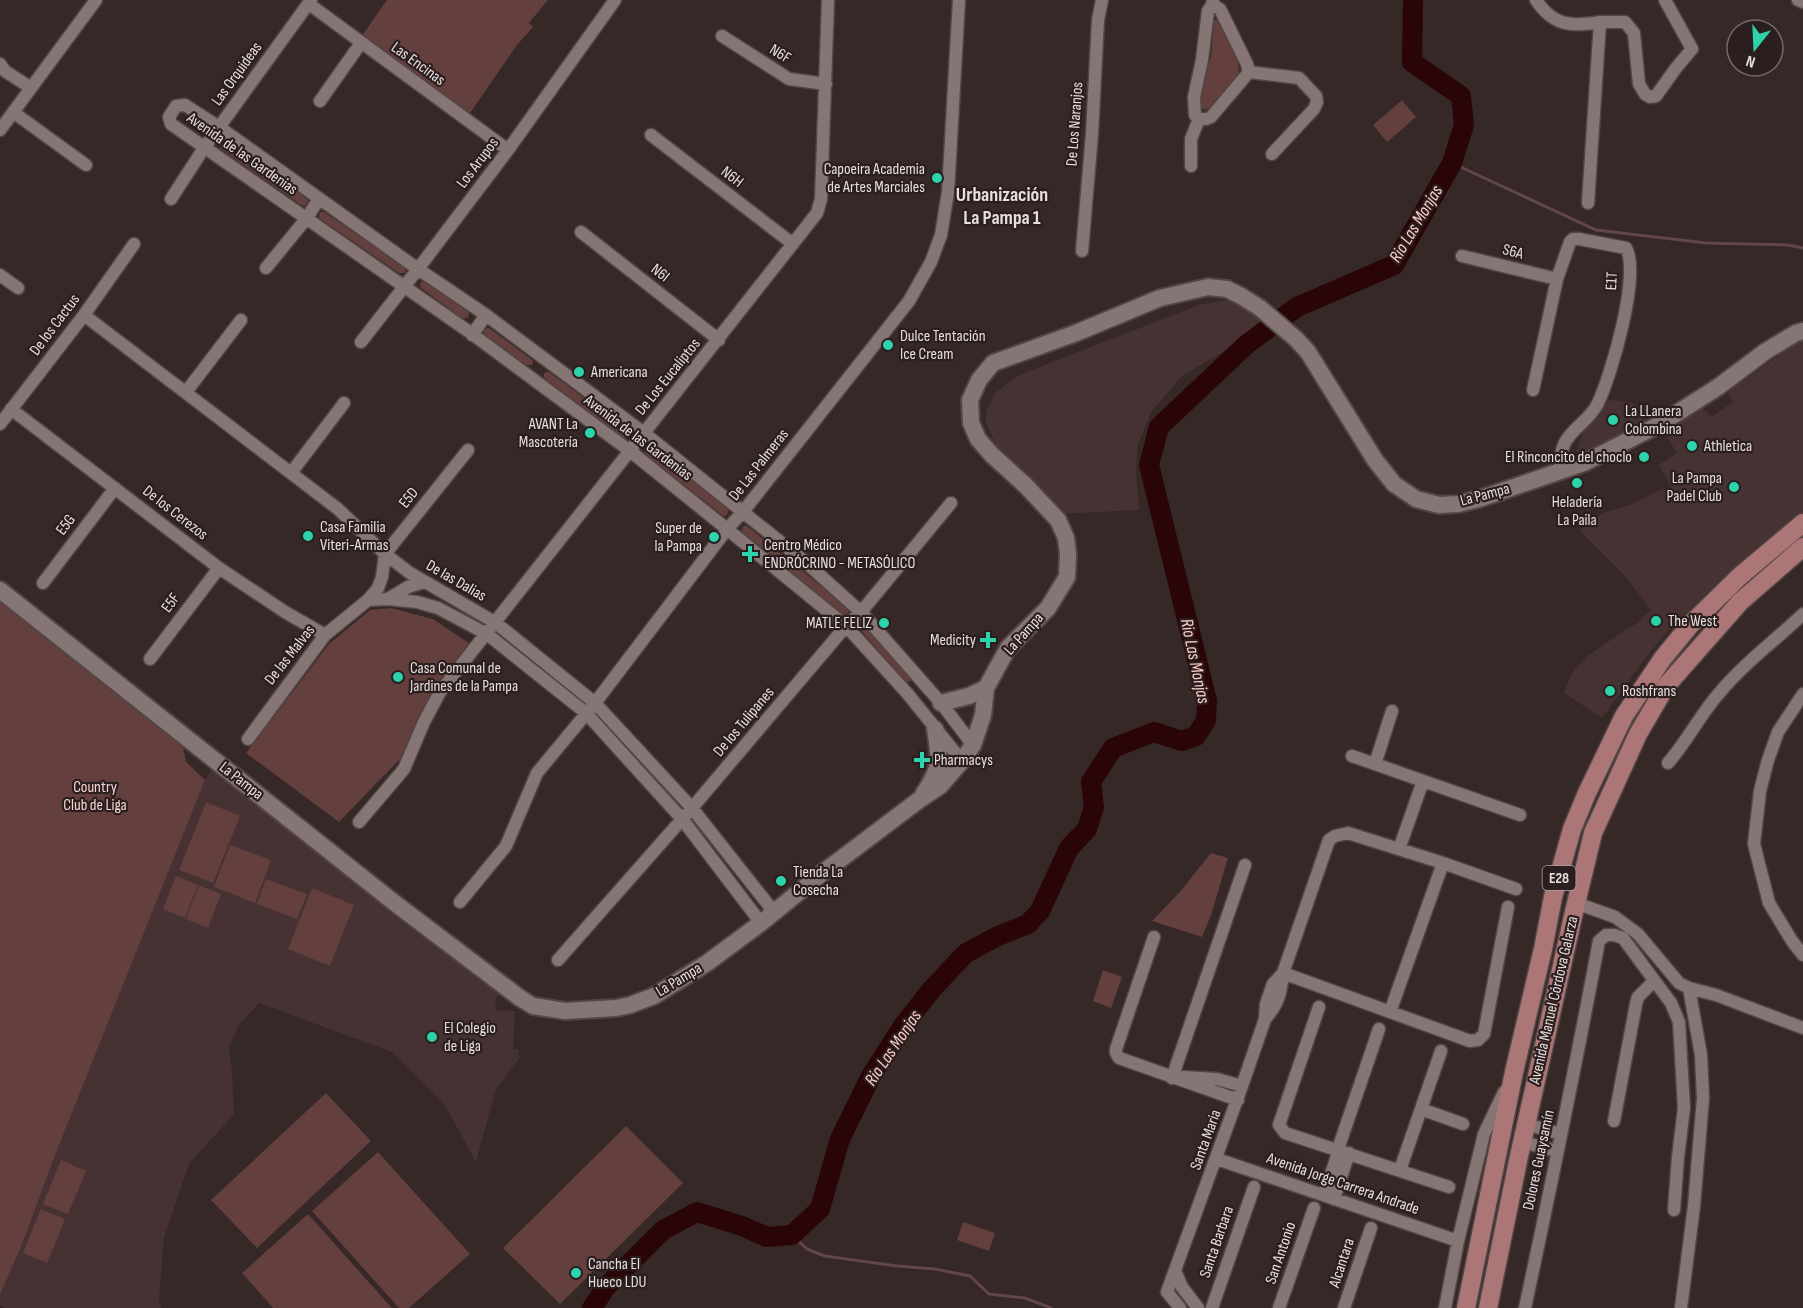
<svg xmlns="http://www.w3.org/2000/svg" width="1803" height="1308" font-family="'Sofia Sans Condensed',sans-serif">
<rect width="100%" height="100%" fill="#352827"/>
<!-- built -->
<path fill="#463232" d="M1221,301L1238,302L1253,308L1262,321L1227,349L1181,377L1151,412L1138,445L1136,472L1139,510L1059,514L1001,457L986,423V411L996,392L1019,375L1199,305Z
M1803,341V513L1750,554L1708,592L1674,631L1670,629L1647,656L1602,718L1564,693L1570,677L1575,669L1589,655L1625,630L1636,624L1651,610L1627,578L1579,530L1603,513L1635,503L1657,491L1671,487L1659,465L1677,453L1664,432L1701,408L1712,416L1733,402L1728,393L1733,388L1791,347Z
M1612,400L1632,403L1651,410L1649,417L1591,449L1580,453L1576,452L1582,433L1599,416L1608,401Z
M213,767L500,992L496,998L495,1010L515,1011L513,1048L519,1050L518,1054L520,1057L496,1089L476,1162L445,1105L392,1052L259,1003L239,1025L229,1048L232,1071L234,1114L189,1164L164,1237L159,1300L161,1308H4L0,1305V1295L23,1242L52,1163L205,780Z"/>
<!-- green -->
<path fill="#633f3e" d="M387,0H548L529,23L533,27L517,45L468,116L361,37Z
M1214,20H1217C1225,34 1245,61 1237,77L1209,108L1205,110L1202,108L1199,91L1211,57Z
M1402,100L1416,117L1387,142L1373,125Z
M226,143L306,198L308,201L307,204L304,206L301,205L221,149V144Z
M320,212H324L404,266L406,269L405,273H399L319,218Z
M423,280L467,311L469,313L468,318H462L420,287V283Z
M487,328H489L531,359L533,361L532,365H526L484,334V330Z
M546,372H549L627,430L629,433L628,436L624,438L622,437L544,378V374Z
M647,448H650L727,508L728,511L727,515L723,516L721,514L645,454L644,451Z
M743,526H747L848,608L849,612L846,615L842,614L741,531Z
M0,601L182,742L186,762L205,780L52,1163L23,1242L0,1295Z
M391,608L433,619L469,643L432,691L403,756L339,822L246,753L329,644L370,610Z
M865,625L913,679L906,684L861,630V628Z
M206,802L240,816L213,883L179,870Z
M230,845L271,860L255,903L214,887Z
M1211,853L1228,858L1211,915L1202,937L1152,921L1179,893Z
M176,876L198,885L185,918L163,909Z
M266,879L307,894L297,919L257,904Z
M199,885L221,894L208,928L186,919Z
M312,888L354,905L330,966L288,949Z
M1103,970L1122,977L1111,1008L1093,1001Z
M326,1093L371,1141L257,1248L211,1200Z
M626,1126L683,1183L560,1304L503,1248Z
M378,1152L470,1254L409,1308H399L312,1211Z
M61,1160L86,1171L68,1214L43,1204Z
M41,1209L65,1219L47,1263L23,1253Z
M308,1214L392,1308H273L242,1273Z
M963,1222L995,1233L989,1251L957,1240Z"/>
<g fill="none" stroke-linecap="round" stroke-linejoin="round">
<!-- stream -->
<path stroke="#634647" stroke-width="3" d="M1452,163L1596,230L1706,243L1788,245L1803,248
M792,1235L807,1249L825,1256L897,1266L935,1269L970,1276L989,1294L1025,1298L1051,1308"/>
<!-- river -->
<path stroke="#2a0507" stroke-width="20" d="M592,1308L606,1287L663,1230L697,1212L742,1226L767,1237L792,1235L820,1209L840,1139L871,1076L903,1026L932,989L966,953L998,936L1028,924L1040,911L1069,848L1087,829L1094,807L1091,782L1113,748L1154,732L1182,741L1196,736L1206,720L1207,701L1149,465L1159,427L1247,344L1297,307L1394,265L1452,163L1464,125L1461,96L1412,62L1413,0"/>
<!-- street casing -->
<g stroke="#514645" stroke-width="15">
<path id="street" d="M1536,0C1553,26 1572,27 1600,22
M1798,0L1803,2
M309,4L508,150
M1212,5L1220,9L1247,64L1249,72
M722,36L789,79L826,84
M0,64L5,71L31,88
M1249,72L1299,78L1316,96L1317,102L1314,109L1272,154
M320,101L361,43
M13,112L86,165
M1199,119L1195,115L1194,97L1202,60L1208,11L1212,5L1213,0
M1199,119H1206L1211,117L1249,72
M0,130L96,0
M651,135L793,244
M1191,166V139L1199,119
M171,199L204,148L311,0
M1588,203L1600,22H1625L1634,33L1639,84L1645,94L1650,97L1656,96L1676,68L1692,49L1665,0
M581,232L719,340
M1082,251L1092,134L1098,20L1102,0
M1462,256L1557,279
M266,268L306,219L319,199
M0,275L18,288
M84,315L338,509L385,554L410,573L496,623L595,703L692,808L774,912
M472,335L486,315
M361,342L418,269L508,150L615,0
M1533,390L1557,279L1570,242L1573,239H1579L1626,248C1641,274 1611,376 1598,403C1591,418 1577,425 1568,438C1560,447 1561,461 1560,473
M186,392L241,320
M11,409L219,568L285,612L325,635
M0,424L84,315L134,244
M291,473L344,403
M43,583L115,488
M388,599L408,587L424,582
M368,600L388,599L417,602L438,608L487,634L586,713L682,819L761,923
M150,659L219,568
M1803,694L1778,732L1768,760L1760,791L1754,844L1769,903L1792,941L1803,955
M248,739L325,635L368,600L378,588L382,577L385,554L468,450
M1352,756L1520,815
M962,761L907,693L846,626L727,529L630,451L468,331L171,124L169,117L176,106L185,105L219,127L418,269L486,315L644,433L803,560L861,612L941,703L973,745
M1668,763C1688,740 1701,713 1721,691C1745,662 1776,640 1803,614
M1375,764L1392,711
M359,822L404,769L424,722L440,692L817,213L821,199L828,0
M1399,849L1423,781
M460,902L506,846L537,773L595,703L727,529L742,513L909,301L931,262L941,235L948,192L959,0
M1576,903L1615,917L1638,934L1679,983L1689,988L1716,995L1803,1028
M1154,937L1116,1049V1053L1119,1058L1238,1100
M558,960L692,808L846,626L861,612L951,503
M1283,973L1470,1041L1478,1040L1484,1034L1508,907
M1319,1007L1279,1125L1285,1133L1449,1187
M1390,1012L1443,863
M1265,1019C1279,1003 1281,993 1283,973L1329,840L1335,836L1348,833L1443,863L1516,889
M1183,1077L1217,1079L1242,1086
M1172,1078L1245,865
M1421,1109L1463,1124
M1614,1121L1636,1004L1638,997L1654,981
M1526,1124L1561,1134
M1522,1142L1557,1151
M1338,1149L1379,1029
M1217,1159L1458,1241
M1400,1170L1441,1051
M1324,1195L1339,1150
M1334,1199L1349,1153
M1175,1271L1182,1287L1198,1308
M1180,1308L1167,1292L1242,1086L1265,1019L1266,1004L1273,984L1283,973
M1212,1308L1254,1187
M1279,1308L1314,1208
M1344,1308L1371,1228
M1445,1308L1458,1241L1484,1134L1504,1092
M1525,1308C1551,1186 1576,1064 1599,941L1606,935H1614L1623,938L1671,1003L1679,1022L1684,1108L1678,1157L1674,1210
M1681,1308L1694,1206L1703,1098L1701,1055L1689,988"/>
</g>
<!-- secondary casing -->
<g stroke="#514645" stroke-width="20">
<path id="secondary" d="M0,590L396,904L520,998L533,1006L565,1011L616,1008L630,1005L654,996L707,963L761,923L821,874L919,800L940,786L962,761L973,745L983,715L986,688L1008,648L1048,608L1067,577L1068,554L1066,538L1058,520L1026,486L991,454L978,439L971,423L970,400L979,380L993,363L1076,333L1160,298L1208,287L1227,289L1241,296L1260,308L1296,339L1308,352L1375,460L1394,484L1416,499L1439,505L1458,504L1479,499L1584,463L1660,424L1718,387L1766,351L1796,333L1803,331
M941,703L969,696L986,688
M924,793C942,766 940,760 935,729"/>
</g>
<!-- primary casing -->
<g stroke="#514645" stroke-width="21">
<path id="primary" d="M1466,1308L1514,1072L1543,949L1553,897L1572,829L1587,793L1624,716L1663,658L1691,624L1740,576L1803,523
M1488,1308L1519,1156L1574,912L1593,833L1638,734L1666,686L1740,602L1803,547"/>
</g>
<!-- street -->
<use href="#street" stroke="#857574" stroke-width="12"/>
<!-- secondary -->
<use href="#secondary" stroke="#857574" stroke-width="16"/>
<!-- primary -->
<use href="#primary" stroke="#ab7675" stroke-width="18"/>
</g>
<!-- markers -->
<g fill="#2dd4ab" stroke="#2b1e1e" stroke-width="2">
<circle cx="937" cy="178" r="6"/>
<circle cx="888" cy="345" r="6"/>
<circle cx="579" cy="372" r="6"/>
<circle cx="1613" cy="420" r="6"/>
<circle cx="590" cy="433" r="6"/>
<circle cx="1692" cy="446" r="6"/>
<circle cx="1644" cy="457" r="6"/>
<circle cx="1577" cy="483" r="6"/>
<circle cx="1734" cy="487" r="6"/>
<circle cx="308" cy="536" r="6"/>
<circle cx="714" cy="537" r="6"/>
<path d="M747 545h6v6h6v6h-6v6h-6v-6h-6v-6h6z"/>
<circle cx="1656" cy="621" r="6"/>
<circle cx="884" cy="623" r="6"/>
<path d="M985 631h6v6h6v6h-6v6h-6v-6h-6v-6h6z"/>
<circle cx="398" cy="677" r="6"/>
<circle cx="1610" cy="691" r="6"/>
<path d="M919 751h6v6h6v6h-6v6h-6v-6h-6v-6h6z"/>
<circle cx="781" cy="881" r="6"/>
<circle cx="432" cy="1037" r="6"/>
<circle cx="576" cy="1273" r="6"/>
</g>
<g text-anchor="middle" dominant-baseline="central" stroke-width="4.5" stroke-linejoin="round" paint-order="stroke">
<!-- shield labels -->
<rect fill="#2b1e1e" stroke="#afa4a4" stroke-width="1.5" x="1542.5" y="866" width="33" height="24" rx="4.5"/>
<g font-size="15" font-weight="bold" fill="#e7dedd">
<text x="1559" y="878">E28</text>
</g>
<!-- street labels -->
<g font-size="16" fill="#e7dedd" stroke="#2b1e1e">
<text transform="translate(780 54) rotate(32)">N6F</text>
<text transform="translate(418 64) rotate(36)">Las Encinas</text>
<text transform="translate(237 74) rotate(-54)">Las Orquideas</text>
<text transform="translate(1075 124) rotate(-86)">De Los Naranjos</text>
<text transform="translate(242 154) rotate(35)">Avenida de las Gardenias</text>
<text transform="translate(478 163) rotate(-53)">Los Arupos</text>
<text transform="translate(732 177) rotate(38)">N6H</text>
<text transform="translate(1513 252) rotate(14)">S6A</text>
<text transform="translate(660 273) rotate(38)">N6I</text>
<text transform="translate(1612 281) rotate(-87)">E1T</text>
<text transform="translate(55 325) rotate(-53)">De los Cactus</text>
<text transform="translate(668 377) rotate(-51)">De Los Eucaliptos</text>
<text transform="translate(638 438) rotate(37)">Avenida de las Gardenias</text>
<text transform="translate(759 465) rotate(-52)">De Las Palmeras</text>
<text transform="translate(1485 495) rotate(-15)">La Pampa</text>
<text transform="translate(409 498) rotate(-51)">E5D</text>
<text transform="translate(175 513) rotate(38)">De los Cerezos</text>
<text transform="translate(66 525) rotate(-53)">E5G</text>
<text transform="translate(456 581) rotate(30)">De las Dalias</text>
<text transform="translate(171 603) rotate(-53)">E5F</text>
<text transform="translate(1024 634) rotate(-48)">La Pampa</text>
<text transform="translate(290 655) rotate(-52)">De las Malvas</text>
<text transform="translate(744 722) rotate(-50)">De los Tulipanes</text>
<text transform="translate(241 781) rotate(38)">La Pampa</text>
<text transform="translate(679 980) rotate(-31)">La Pampa</text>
<text transform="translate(1554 1000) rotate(-77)">Avenida Manuel Córdova Galarza</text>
<text transform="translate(1206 1140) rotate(-70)">Santa Maria</text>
<text transform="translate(1539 1160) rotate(-78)">Dolores Guaysamín</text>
<text transform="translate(1343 1184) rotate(19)">Avenida Jorge Carrera Andrade</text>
<text transform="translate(1217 1242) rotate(-71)">Santa Barbara</text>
<text transform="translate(1281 1253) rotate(-71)">San Antonio</text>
<text transform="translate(1342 1263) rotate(-72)">Alcantara</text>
</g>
<!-- poi labels -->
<g font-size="16" fill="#e7dedd" stroke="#2b1e1e" text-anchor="start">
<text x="925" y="169" text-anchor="end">Capoeira Academia<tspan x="925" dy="18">de Artes Marciales</tspan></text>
<text x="900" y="336">Dulce Tentación<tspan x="900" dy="18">Ice Cream</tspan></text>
<text x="591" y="372">Americana</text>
<text x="1625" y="411">La LLanera<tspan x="1625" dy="18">Colombina</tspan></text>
<text x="578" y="424" text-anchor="end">AVANT La<tspan x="578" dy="18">Mascotería</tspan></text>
<text x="1704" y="446">Athletica</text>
<text x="1632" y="457" text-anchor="end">El Rinconcito del choclo</text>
<text x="1722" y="478" text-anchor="end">La Pampa<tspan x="1722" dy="18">Padel Club</tspan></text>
<text x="1577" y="502" text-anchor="middle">Heladería<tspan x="1577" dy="18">La Paila</tspan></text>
<text x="320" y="527">Casa Familia<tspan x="320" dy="18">Viteri-Armas</tspan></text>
<text x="702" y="528" text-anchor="end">Super de<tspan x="702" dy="18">la Pampa</tspan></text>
<text x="764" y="545">Centro Médico<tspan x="764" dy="18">ENDRÓCRINO - METASÓLICO</tspan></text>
<text x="1668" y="621">The West</text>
<text x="872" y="623" text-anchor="end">MATLE FELIZ</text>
<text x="976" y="640" text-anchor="end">Medicity</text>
<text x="410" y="668">Casa Comunal de<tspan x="410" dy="18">Jardines de la Pampa</tspan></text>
<text x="1622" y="691">Roshfrans</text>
<text x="934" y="760">Pharmacys</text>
<text x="793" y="872">Tienda La<tspan x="793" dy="18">Cosecha</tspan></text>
<text x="444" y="1028">El Colegio<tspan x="444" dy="18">de Liga</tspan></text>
<text x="588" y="1264">Cancha El<tspan x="588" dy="18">Hueco LDU</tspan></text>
</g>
<!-- park labels -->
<g font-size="16" fill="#f5d4d2" stroke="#2b1e1e">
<text x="95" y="787">Country<tspan x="95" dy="18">Club de Liga</tspan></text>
</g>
<!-- water labels -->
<g font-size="18" font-style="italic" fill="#fecdcb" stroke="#2b1e1e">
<text transform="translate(1416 224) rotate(-59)">Rio Las Monjas</text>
<text transform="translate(1195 661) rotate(78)">Rio Las Monjas</text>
<text transform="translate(893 1048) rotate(-56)">Rio Las Monjas</text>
</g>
<!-- quarter labels -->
<g font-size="20" font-weight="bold" fill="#e7dedd" stroke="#2b1e1e">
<text x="1002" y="195">Urbanización<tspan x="1002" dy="23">La Pampa 1</tspan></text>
</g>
</g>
<!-- north arrow -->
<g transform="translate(1755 48) rotate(198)"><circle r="28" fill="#2b1e1e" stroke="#766b6a" stroke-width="1.5"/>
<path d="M0-4.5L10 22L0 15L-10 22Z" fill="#2dd4ab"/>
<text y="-9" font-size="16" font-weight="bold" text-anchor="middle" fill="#e7dedd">N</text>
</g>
</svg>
